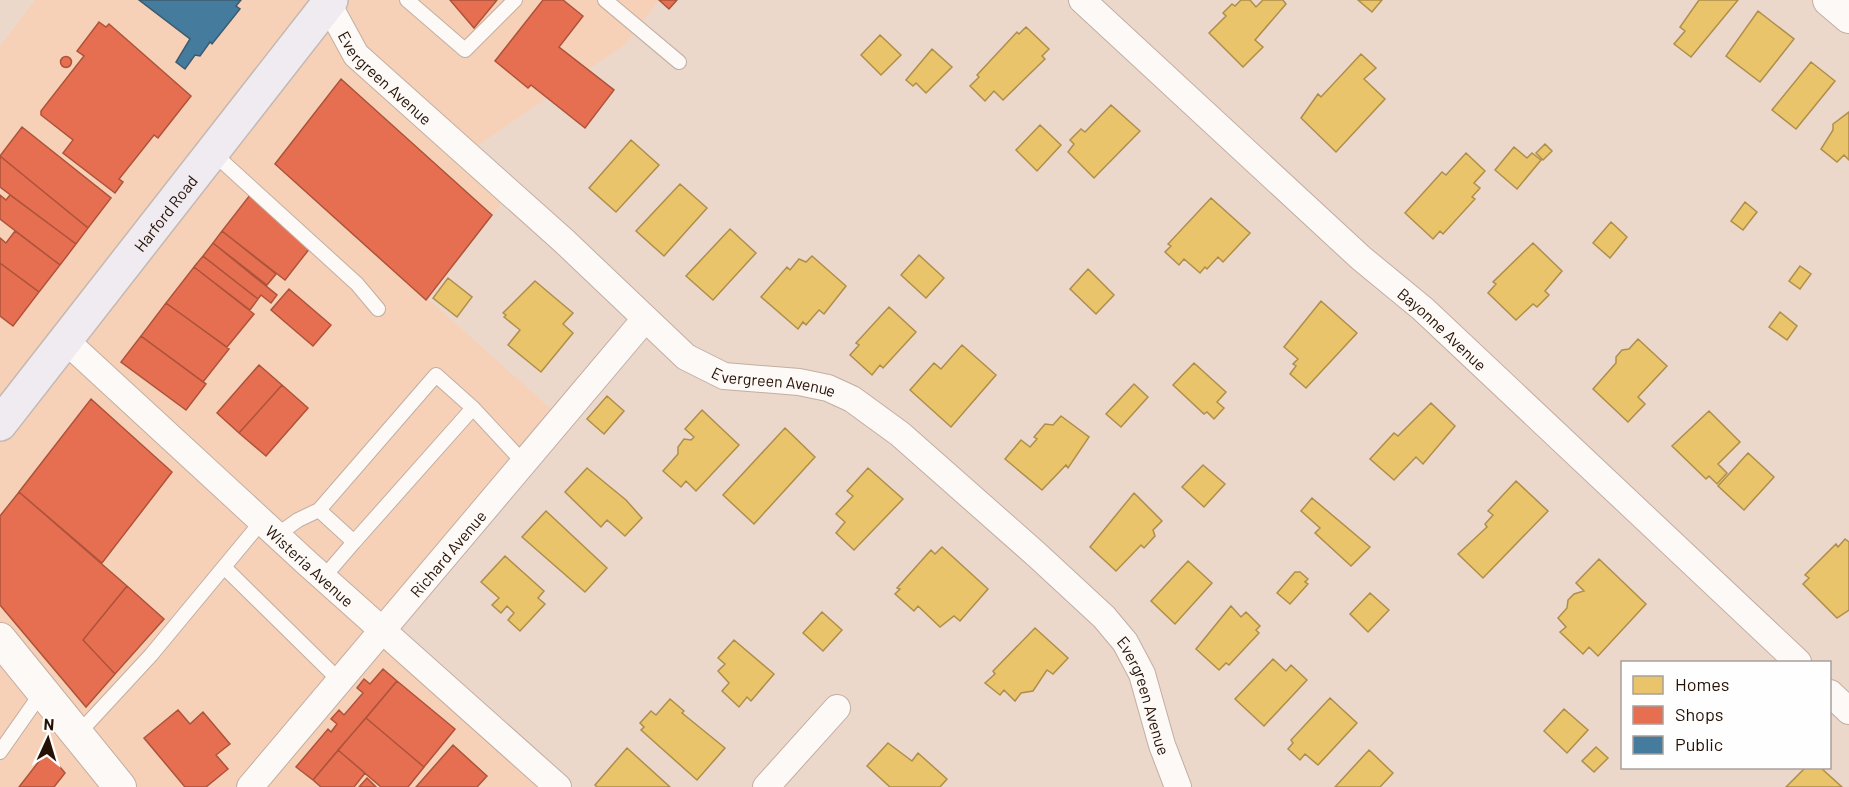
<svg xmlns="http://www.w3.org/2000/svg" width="1849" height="787" font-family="Barlow,sans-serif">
<rect width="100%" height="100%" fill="#ecd8cb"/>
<!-- built -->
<path fill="#f6d0b7" d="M35,0H659L624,45L465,154L509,193L428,299L560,417L380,627L556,787H0V46Z"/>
<!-- homes -->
<path fill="#e9c46a" stroke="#ae8e4b" stroke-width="1.5" d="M1241,0H1250L1256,7L1263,0H1283L1286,4L1255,40L1263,47L1243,67L1209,33L1226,16L1223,13L1232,4L1235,6Z
M1358,0H1382L1372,12Z
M1699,0H1738L1691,57L1674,44L1685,31L1680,27Z
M1758,11L1794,39L1760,82L1726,56Z
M1026,27L1049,49L1042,56L1045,59L1003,100L994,91L985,101L970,86L979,77L977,75L1017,32L1019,34Z
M880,35L901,55L881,75L861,55Z
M932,49L952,67L926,93L916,83L913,86L906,80Z
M1361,54L1376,68L1364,79L1385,99L1336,152L1301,118L1318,94L1321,97Z
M1811,62L1835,81L1796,129L1772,110Z
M1111,105L1140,131L1094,178L1068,152L1074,144L1070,140L1081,129L1085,132Z
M1849,112V160L1844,155L1837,162L1821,149L1833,130V124Z
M1040,125L1061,145L1037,171L1016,150Z
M631,140L659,165L616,212L589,188Z
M1545,144L1552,151L1543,160L1536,153Z
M1514,147L1527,158L1532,153L1541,160L1517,189L1495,170Z
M1466,153L1485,171L1474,183L1480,188L1472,197L1475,199L1443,234L1440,231L1433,239L1405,213L1442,172L1446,175Z
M680,184L707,208L664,256L636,231Z
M1211,198L1250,233L1223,262L1218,257L1207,269L1205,267L1200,273L1184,259L1179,265L1165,252L1171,246L1168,244Z
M1745,202L1757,212L1743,230L1731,221Z
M1611,222L1627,237L1610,258L1593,243Z
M730,229L756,253L713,300L686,276Z
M1533,243L1562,271L1545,291L1549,295L1537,307L1533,304L1516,320L1488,293L1496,284L1493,282Z
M919,255L944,278L926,298L901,275Z
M812,256L846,286L824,314L819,310L806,325L803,322L798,329L761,297L787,267L790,270L799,259L806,262Z
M1800,266L1811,274L1800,289L1789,281Z
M1088,269L1114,295L1096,314L1070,289Z
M448,278L472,297L457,317L433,298Z
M535,281L573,313L563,324L573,333L541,372L508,345L520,330L504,317L506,315L503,313Z
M1321,301L1357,333L1306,388L1290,374L1296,366L1293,364L1298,359L1284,347Z
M889,307L916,332L883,368L880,365L872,375L850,355L859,345L856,343Z
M1780,312L1797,326L1787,340L1769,327Z
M1638,339L1667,366L1638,397L1645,404L1628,422L1593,389L1616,363V357L1622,350L1629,349Z
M962,345L996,375L951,427L910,390L934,363L941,369Z
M1194,363L1226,392L1217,402L1224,408L1214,419L1207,412L1204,414L1173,385Z
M1134,384L1148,397L1121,427L1106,414Z
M607,396L624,411L604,434L587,419Z
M1431,403L1455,426L1423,464L1416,457L1394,480L1370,459L1394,433L1398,436Z
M702,410L739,445L696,491L686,481L681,487L663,471L678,454V447L684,439L691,440L694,437L685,429Z
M1709,411L1740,442L1718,464L1727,473L1717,484L1709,476L1706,479L1672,446Z
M1061,416L1089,437L1068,468L1066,465L1042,490L1005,459L1021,440L1030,447L1037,439L1034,437L1045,424L1053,425Z
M785,428L815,457L754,524L723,495Z
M1748,453L1774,477L1744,510L1718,486Z
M1203,465L1225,484L1204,507L1182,487Z
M587,468L626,500L642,518L625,536L607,520L601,527L565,492Z
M868,468L903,499L854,550L836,533L845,522L836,514L853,496L847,491Z
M1516,481L1548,511L1483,578L1458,554L1487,527L1485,524L1493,515L1488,511Z
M1134,493L1162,521L1153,530L1155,536L1144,548L1141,545L1116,571L1090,547Z
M1312,498L1370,547L1351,566L1315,533L1320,528L1301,511Z
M546,511L607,568L585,592L522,537Z
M1845,539L1849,542V610L1837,618L1803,584L1809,578L1805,575L1836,544L1838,547Z
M942,547L988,589L960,621L954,616L940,627L918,606L914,611L895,594L900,589L897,588L931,550L935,554Z
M505,556L544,591L538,598L545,604L520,631L508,620L514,613L507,606L501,613L492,605L499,598L481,582Z
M1599,559L1646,604L1598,656L1589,647L1583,654L1560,632L1566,627L1558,618L1567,608L1568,600L1574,594L1584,591L1576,583Z
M1188,561L1212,583L1175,624L1151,601Z
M1295,572H1300L1308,579L1305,582L1308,584L1290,604L1277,593Z
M1370,593L1389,610L1368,632L1350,614Z
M1231,606L1241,617L1246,612L1260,626L1256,630L1259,633L1229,665L1226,663L1219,670L1196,649Z
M822,612L842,630L823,651L803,633Z
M1035,628L1068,658L1053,674L1047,670L1033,691L1021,693L1015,701L1004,690L1000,695L985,683L995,674L993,671Z
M734,640L774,674L751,701L747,697L739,707L722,691L729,683L718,671L725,664L718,658Z
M1273,659L1286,671L1291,665L1307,680L1264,726L1235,699Z
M1330,698L1357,723L1318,765L1305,754L1300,760L1288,749L1293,743L1291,740Z
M670,699L684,711L682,713L725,748L697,780L641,730L644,727L640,723L651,711L656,715Z
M1564,709L1588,730L1567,753L1544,731Z
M888,743L912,761L918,753L947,779L940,787H890L867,766Z
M1596,747L1608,758L1594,772L1582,761Z
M627,748L670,787H597L595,785Z
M1369,750L1393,773L1380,787H1335Z
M1805,768H1821L1842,787H1786Z"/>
<!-- shops -->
<path fill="#e76f51" stroke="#ad533a" stroke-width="1.5" d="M450,0H497L474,28Z
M543,0H563L583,16L559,47L614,90L585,128L531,85L528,88L495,61Z
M659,0H677L669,9Z
M99,22L106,27L109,24L191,96L158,138L154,135L119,179L123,182L115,193L63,153L73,140L41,115V111L84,56L77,51Z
M60.5 62a5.5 5.5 0 1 1 11 0a5.5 5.5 0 1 1-11 0Z
M341,79L492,215L426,300L275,164Z
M22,127L111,198L88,228L0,156Z
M0,156L88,228L76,244L0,187Z
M0,195L6,200L10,195L76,244L60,265L0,219Z
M250,195L310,248L285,280L222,231Z
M15,231L60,265L39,292L0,263V238L6,243Z
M222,231L276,274L267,285L213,243Z
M213,243L277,295L271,303L261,295L258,299L203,256Z
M203,256L258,299L250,310L194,267Z
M0,263L39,292L13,326L0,316Z
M194,267L254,314L227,347L166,303Z
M289,289L331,325L313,346L271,310Z
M166,303L229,349L203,382L141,336Z
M141,336L206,384L186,410L121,362Z
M259,365L282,385L239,433L217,413Z
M282,385L308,408L266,456L239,433Z
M91,399L172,472L102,563L19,492Z
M19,492L127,586L83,640L115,674L86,707L0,605V516Z
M127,586L164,619L115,674L83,640Z
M383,669L397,681L313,780L296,767L328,729L331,732L337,724L331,719L339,710L344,715L363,693L357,688L364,679L370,684Z
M397,681L455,729L424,767L366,718Z
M178,710L190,724L203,712L230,744L216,755L228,769L206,787H185L144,738Z
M366,718L424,767L408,787H381L338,750Z
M453,745L487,776L477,787H416Z
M338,750L365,773L354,787H321L313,780Z
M47,751L65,773L54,787H19Z
M367,778L376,787H359Z"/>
<!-- public -->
<path fill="#457b9d" stroke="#3c5b6f" stroke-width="1.5" d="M139,0H241L236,6L240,9L212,44L210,42L200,56L195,55L185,69L176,62L190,39Z"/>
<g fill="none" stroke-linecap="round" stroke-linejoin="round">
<!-- service casing -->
<g stroke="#c2aea1" stroke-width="16">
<path id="service" d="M407,0L465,50L515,0
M605,0L679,62
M212,152L357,284L378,309
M319,510L354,542L323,578
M277,535L298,520L319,510L436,375L473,408L524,463
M354,542L473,408
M224,567L340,681
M77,735L151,655L262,521
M0,752L42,692"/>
</g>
<!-- minor casing -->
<g stroke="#c2aea1" stroke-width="28">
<g id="minor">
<path id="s1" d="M326,0L356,55L564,241L686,357L724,376L799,382L828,388L852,399L900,434L1037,555L1104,617L1125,642L1142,674L1162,745L1178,787"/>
<path id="s2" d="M1082,0L1361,258L1423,309L1798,662"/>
<path id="s3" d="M65,340L307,563L558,787"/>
<path d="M1830,693L1849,711"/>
<path id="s4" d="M250,787L645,319"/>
<path d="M766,787L837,708"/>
</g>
</g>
<!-- tertiary casing -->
<g stroke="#c2aea1" stroke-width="34">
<path id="tertiary" d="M1829,0L1849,17
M0,639L120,787"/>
</g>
<!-- primary casing -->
<g stroke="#c4b8b1" stroke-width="36">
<g id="primary">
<path id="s5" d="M0,424L331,0"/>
</g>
</g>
<!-- service -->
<use href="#service" stroke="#fcf9f7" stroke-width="14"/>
<!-- minor -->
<use href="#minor" stroke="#fcf9f7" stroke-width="26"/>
<!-- tertiary -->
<use href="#tertiary" stroke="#fcf9f7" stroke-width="32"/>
<!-- primary -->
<use href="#primary" stroke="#efebf0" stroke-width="33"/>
</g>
<g text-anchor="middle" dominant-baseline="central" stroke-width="6" stroke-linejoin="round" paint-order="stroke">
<!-- street labels -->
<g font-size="16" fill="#261104" stroke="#fefefe">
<text stroke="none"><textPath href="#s1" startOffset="99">Evergreen Avenue</textPath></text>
<text stroke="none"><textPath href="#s5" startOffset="268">Harford Road</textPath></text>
<text stroke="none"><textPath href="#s2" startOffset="488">Bayonne Avenue</textPath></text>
<text stroke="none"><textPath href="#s1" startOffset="603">Evergreen Avenue</textPath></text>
<text stroke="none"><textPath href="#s4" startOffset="306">Richard Avenue</textPath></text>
<text stroke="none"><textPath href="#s3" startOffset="333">Wisteria Avenue</textPath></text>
<text stroke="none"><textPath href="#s1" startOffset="1107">Evergreen Avenue</textPath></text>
</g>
</g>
<!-- legend -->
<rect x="1621" y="661" width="210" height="108" fill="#fefefe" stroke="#a89f9a" stroke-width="1.5"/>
<rect x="1633" y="676" width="30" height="18" fill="#e9c46a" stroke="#a89f9a" stroke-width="1.5"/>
<text x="1675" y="691" font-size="18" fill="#261104">Homes</text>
<rect x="1633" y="706" width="30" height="18" fill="#e76f51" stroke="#a89f9a" stroke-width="1.5"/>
<text x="1675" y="721" font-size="18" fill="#261104">Shops</text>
<rect x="1633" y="736" width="30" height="18" fill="#457b9d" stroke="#a89f9a" stroke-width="1.5"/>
<text x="1675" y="751" font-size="18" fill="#261104">Public</text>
<!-- north arrow -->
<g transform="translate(48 739) rotate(4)" stroke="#fefefe" stroke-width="4.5" paint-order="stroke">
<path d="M0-4.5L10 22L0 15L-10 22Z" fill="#261104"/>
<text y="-9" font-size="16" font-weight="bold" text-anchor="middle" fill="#261104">N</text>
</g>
</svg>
